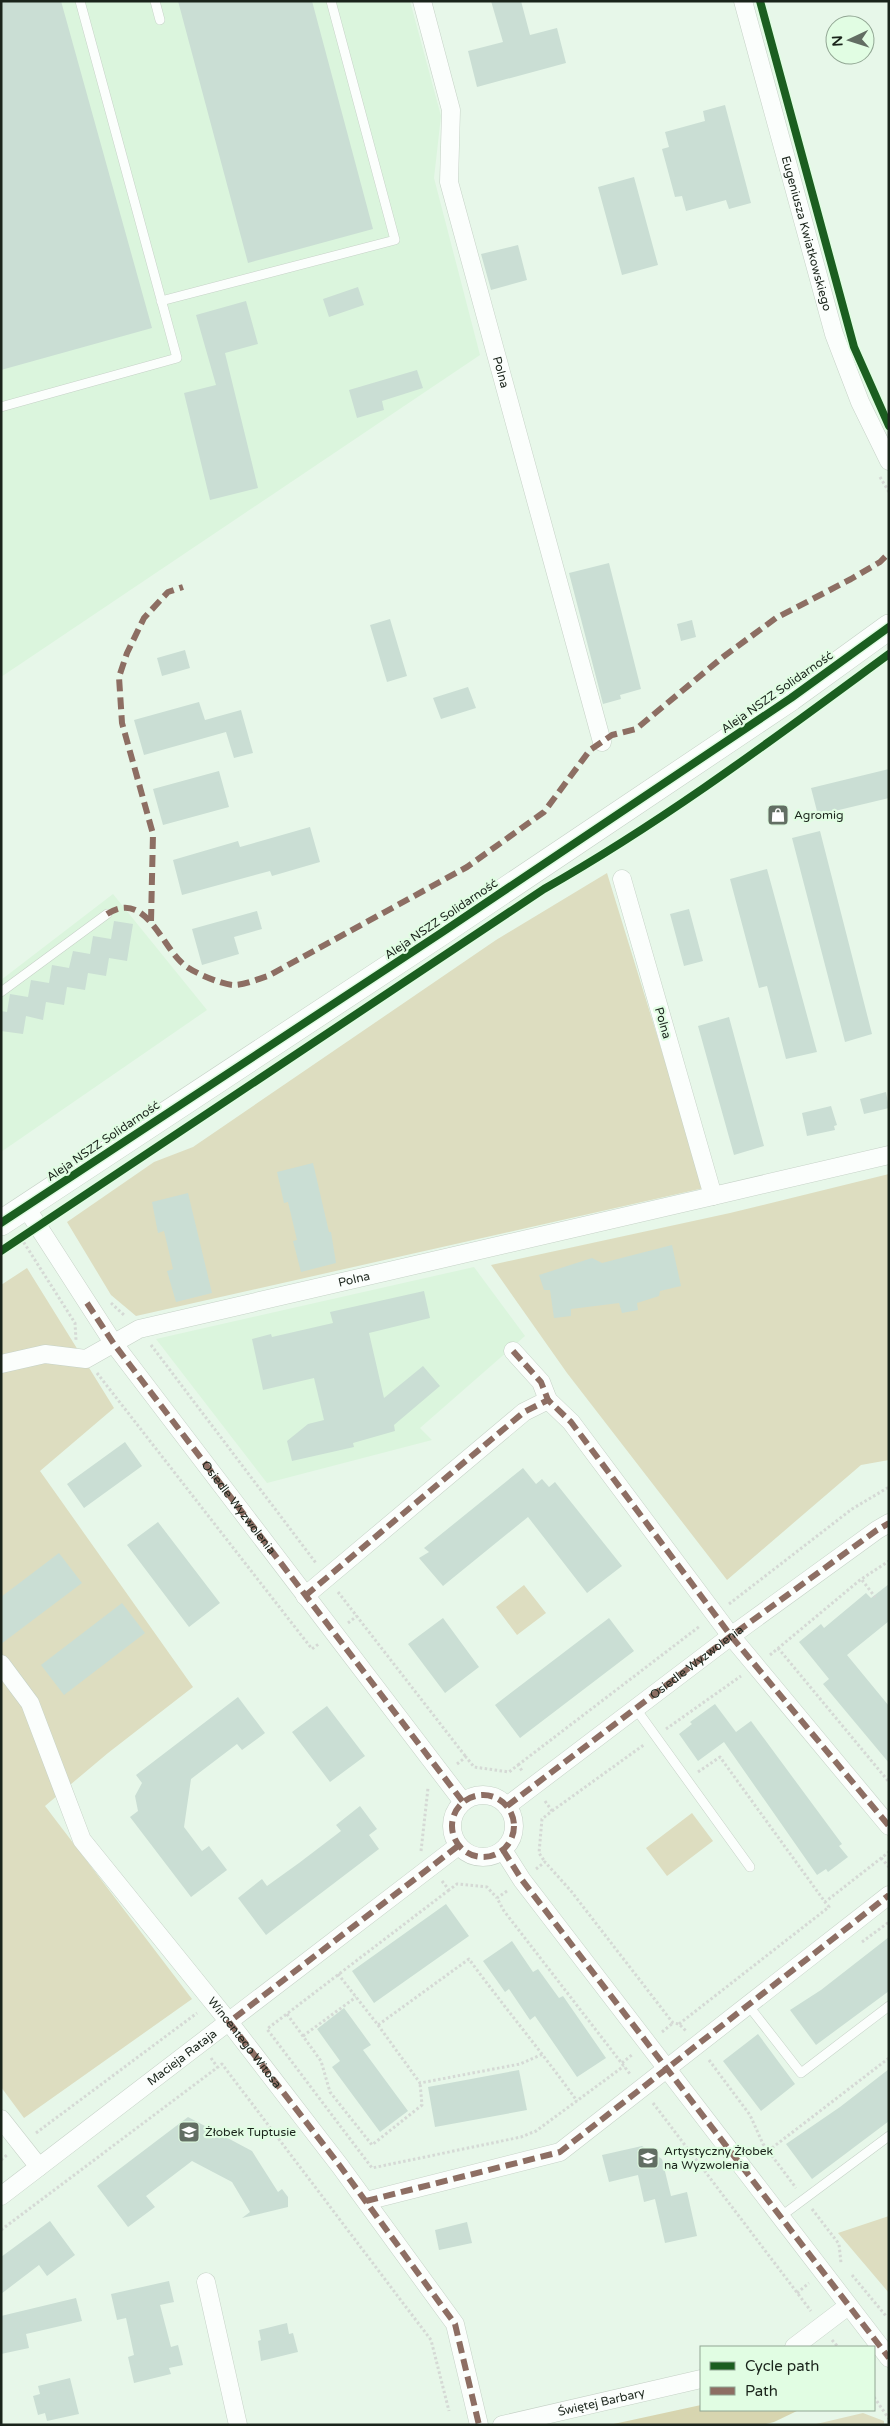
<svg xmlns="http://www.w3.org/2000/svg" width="890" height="2426" font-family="'Varela Round',sans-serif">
<rect width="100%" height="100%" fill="#e7f7e9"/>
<!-- built -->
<path fill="#dbf5dd" d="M1,1H410L441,116L434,178L480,355L1,677Z
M113,894L207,1010L1,1152V980Z
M474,1267L525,1336L420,1428L432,1440L267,1483L156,1339Z"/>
<!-- green -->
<path fill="#ddddc0" d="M607,873L704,1188L136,1316L111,1295L67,1222L154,1162L193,1147L496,940Z
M889,1174V1460L861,1465L727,1580L567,1373L491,1265L730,1213Z
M27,1268L114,1408L40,1471L193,1687L108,1753L45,1806L192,1999L24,2118L1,2087V1285Z
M524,1585L546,1613L517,1635L496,1607Z
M692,1813L713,1841L667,1876L646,1848Z
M889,2216V2293L838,2233Z
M863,2413L884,2421V2425H812Z"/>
<!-- forest -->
<path fill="#d7d5b0" d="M701,2405V2410H799L774,2422L762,2425H609Z"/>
<!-- building -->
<path fill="#caded4" d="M1,1H61L152,328L1,370Z
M178,1H312L373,229L248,263Z
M491,1H521L530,35L557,28L566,63L477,87L468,51L503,42Z
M725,105L751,203L729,209L726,200L686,211L682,196L675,197L662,149L669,147L665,132L705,121L703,111Z
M634,177L658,265L622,275L598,187Z
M518,245L527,280L491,290L481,254Z
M358,287L364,305L329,317L323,299Z
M246,301L258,344L225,353L258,488L210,500L184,393L216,385L196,315Z
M417,370L423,388L382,401L384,410L357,418L349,390Z
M609,563L641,689L620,695L621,699L603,704L569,573Z
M390,619L407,676L387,682L370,625Z
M692,620L696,637L681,641L677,624Z
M185,650L190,668L162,676L157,658Z
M468,687L476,708L441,719L433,698Z
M199,702L205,720L241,710L253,753L234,758L226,732L144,755L134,720Z
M889,769V798L818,815L811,788Z
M219,771L229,807L163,825L153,789Z
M310,827L320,862L272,876L270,871L182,895L173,860L238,841L240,847Z
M820,831L872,1034L845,1042L792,838Z
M767,869L817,1052L786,1059L767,986L759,988L730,879Z
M689,909L703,961L684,966L670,914Z
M257,911L262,929L234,937L239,954L202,965L192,929Z
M114,921L133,924L127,961L109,958L106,976L88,973L85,990L67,987L64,1005L46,1002L43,1020L26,1016L23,1034L1,1031V1011L7,1012L10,994L28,997L31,980L49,983L52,965L69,968L73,951L90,954L93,936L111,939Z
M729,1017L764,1146L734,1155L698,1026Z
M886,1092L889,1108L864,1114L860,1099Z
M831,1106L837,1125L834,1126L835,1130L807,1136L802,1113Z
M313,1163L329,1232H331L336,1263L301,1272L293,1241L297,1240L288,1202L284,1203L277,1172Z
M188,1193L212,1293L176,1302L167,1271L173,1269L164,1231L158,1233L152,1202Z
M672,1245L681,1286L660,1291L659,1296L637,1303L638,1310L622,1313L619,1303L571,1309V1316L554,1318L550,1290H544L539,1275L592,1258L602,1263Z
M424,1291L430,1318L369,1333L384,1398L423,1366L440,1386L394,1425L395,1431L353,1443L354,1447L292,1461L287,1441L308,1424L324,1420L314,1378L263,1390L252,1339L271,1334L272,1337L333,1323L330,1312Z
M125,1442L142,1466L84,1508L67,1484Z
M523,1468L536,1484L542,1479L549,1487L555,1482L622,1566L587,1593L528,1517L443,1586L419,1558L429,1552L424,1548Z
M158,1522L220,1603L189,1627L127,1545Z
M59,1553L82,1583L1,1644V1597Z
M889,1584V1621L847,1655L889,1706V1763L823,1684L829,1679L799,1642L821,1624L824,1628L866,1593L871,1598Z
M122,1603L145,1633L64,1695L41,1665Z
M443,1618L479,1667L445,1693L408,1644Z
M609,1618L634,1651L520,1738L495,1705Z
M238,1697L265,1733L242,1750L237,1744L191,1779L184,1827L202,1851L209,1846L227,1870L191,1897L130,1817L138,1811L135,1796L142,1783L136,1775Z
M715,1704L736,1732L751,1721L842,1844L839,1846L848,1857L828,1872L826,1869L817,1875L724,1742L698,1761L679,1734L692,1724L690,1722Z
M327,1706L365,1756L330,1782L292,1732Z
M360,1806L377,1829L369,1835L379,1849L266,1935L238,1898L262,1879L267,1886L299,1863L341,1831L336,1825Z
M446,1904L469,1936L374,2003L352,1971Z
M889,1937V1991L816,2045L790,2010L821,1990Z
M512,1941L533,1972L538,1969L559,1998L563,1996L606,2058L577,2077L535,2016L530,2020L509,1989L505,1992L483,1961Z
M344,2008L371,2045L363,2050L408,2111L380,2132L332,2067L340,2061L317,2029Z
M758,2034L795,2084L761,2111L723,2061Z
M889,2069V2121L812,2179L786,2144L840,2107Z
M519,2070L527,2110L435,2127L428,2087Z
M188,2117L252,2151L278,2192L282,2189L288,2197V2207L242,2218L250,2212L232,2182L192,2161L146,2196L155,2207L128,2227L97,2186Z
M642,2146L662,2159L671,2196L687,2192L697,2236L665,2243L655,2199L644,2202L638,2175L609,2182L602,2155Z
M50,2221L75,2255L47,2276L39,2265L1,2294V2257Z
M467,2222L472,2243L439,2250L435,2230Z
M169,2281L174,2302L160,2305L171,2347L178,2345L183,2365L169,2368L171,2374L134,2383L128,2357L134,2355L126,2318L117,2320L111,2294Z
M76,2298L82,2321L26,2334L29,2348L1,2354V2316Z
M287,2323L289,2334L293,2333L298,2352L261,2361L258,2341L261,2340L259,2330Z
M70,2378L79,2414L47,2421L45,2413L38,2415L33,2396L40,2394L38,2386Z"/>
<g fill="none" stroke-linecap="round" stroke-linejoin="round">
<!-- lane casing -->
<g stroke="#c6d2c7" stroke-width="10">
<path id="lane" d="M155,1L160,20
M161,301L395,240L331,1
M1,407L177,358L80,1
M1,992L107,914
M636,1709L750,1867
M748,2005L801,2073L889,2006
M780,2217L889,2136"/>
</g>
<!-- street casing -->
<g stroke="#c6d2c7" stroke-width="19">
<g id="street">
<path id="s1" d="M422,1L451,110L449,182L602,742"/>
<path id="s2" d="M743,1L834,334L860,402L889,461"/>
<path d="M713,1196L889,1155"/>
<path id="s3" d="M25,1206L114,1344L463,1802"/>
<path d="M513,1351L541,1382L548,1400"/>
<path id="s4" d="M1,1364L45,1354L86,1359L139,1329L713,1196L622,879"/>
<path d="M305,1596L524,1412L548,1400L571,1422L731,1636L889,1826"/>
<path id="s5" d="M1,1664L30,1703L82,1840L229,2022L340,2166L455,2324L479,2425"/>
<circle cx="483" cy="1826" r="31"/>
<path d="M507,1806L731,1636L877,1530L889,1523"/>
<path d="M503,1850L522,1880L889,2358"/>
<path d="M1,2119L39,2167"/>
<path id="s6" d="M1,2196L458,1846"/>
<path d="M366,2201L560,2152L889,1895"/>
<path d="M206,2282L238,2425"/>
<path d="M794,2347L848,2306"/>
<path id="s7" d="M502,2425L701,2379"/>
</g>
</g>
<!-- secondary casing -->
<g stroke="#c6d2c7" stroke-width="26">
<path id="secondary" d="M1,1223L441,933L791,698L889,627"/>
</g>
<!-- path -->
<path stroke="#d5d9d5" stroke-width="3" stroke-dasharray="2.5 2.5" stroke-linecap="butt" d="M880,477L889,492
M21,1238L75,1323L76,1340
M111,1303L125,1316
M151,1345L316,1563
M97,1373L312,1649L320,1643
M862,1580L875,1597
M338,1592L466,1757
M729,1604L852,1509L889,1487
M348,1623L357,1616
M778,1648L889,1782
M770,1655L860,1580L889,1561
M666,1729L741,1676
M457,1764L466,1757L474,1767L509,1772L518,1765L523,1772
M518,1765L700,1626
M698,1772L720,1757L825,1902L889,1852
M545,1801L552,1811L542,1819L539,1853L545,1862
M552,1811L645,1744
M421,1851L428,1788
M881,1858L889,1867
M536,1869L545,1862L571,1891L673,2023L679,2024L686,2031
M442,1881L449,1890L457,1884L487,1887L497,1898
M449,1890L267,2029L372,2168L521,2137L536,2131L624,2066
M507,1891L497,1898L504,1911L630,2074
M862,1942L889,1922
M338,1974L378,2025L469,1959C504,2007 542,2052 577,2101
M287,2014L321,2061L330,2092L372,2145L422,2105L420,2083
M679,2024L829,1907L825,1902
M378,2025L420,2083L520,2064L543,2054
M662,2032L673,2023
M303,2036L356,1997
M211,2058L218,2068
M709,2060L750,2115L763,2144L796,2188
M622,2063L633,2054
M653,2103L811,2311
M36,2133L197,2013
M768,2151L889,2058
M1,2160L7,2155
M812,2209L839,2244L841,2263
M1,2230L222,2064L431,2340L449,2411
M852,2275L886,2316
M797,2293L809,2283
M832,2340L838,2347
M874,2397L889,2419"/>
<!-- lane -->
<use href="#lane" stroke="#fbfefc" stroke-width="9"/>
<!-- street -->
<use href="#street" stroke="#fbfefc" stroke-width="18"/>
<!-- secondary -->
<use href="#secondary" stroke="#fbfefc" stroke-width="25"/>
<!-- quiet -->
<g stroke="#8d6e63" stroke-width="6" stroke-dasharray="12 6" stroke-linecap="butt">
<path d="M107,914C144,890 160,942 181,962C189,971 222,985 234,985C245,985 258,979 268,976L467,867L544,812L590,750L612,735L636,729L723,657L776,618L851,579L880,562L889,553"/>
<path d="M151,921L153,834L122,723L119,677L127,653L144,618L168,592L183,587"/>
<path d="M87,1303L114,1344L463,1802"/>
<path d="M513,1351L541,1382L548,1400"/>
<path d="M305,1596L524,1412L548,1400L571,1422L731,1636L889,1826"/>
<circle cx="483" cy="1826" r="31"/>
<path id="s8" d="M507,1806L731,1636L877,1530L889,1523"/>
<path d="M458,1846L229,2022L340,2166L455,2324L479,2425"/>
<path d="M503,1850L522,1880L889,2358"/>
<path d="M366,2201L560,2152L889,1895"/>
</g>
<!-- cycleway casing -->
<g stroke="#e1fde3" stroke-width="11">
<path id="cycleway" d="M760,1L854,347L889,426
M1,1223L441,933L791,698L889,627
M1,1251L544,889C666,820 776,737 889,654"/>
</g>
<!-- cycleway -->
<use href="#cycleway" stroke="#1b5e20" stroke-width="8"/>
</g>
<!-- icons -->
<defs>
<g id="shop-square" transform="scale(1.125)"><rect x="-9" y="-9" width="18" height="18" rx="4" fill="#626e63" stroke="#e1fde3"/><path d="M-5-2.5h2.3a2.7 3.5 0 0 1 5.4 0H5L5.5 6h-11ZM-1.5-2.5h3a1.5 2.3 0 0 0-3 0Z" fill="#fff"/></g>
<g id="school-square" transform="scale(1.125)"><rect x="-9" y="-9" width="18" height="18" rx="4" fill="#626e63" stroke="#e1fde3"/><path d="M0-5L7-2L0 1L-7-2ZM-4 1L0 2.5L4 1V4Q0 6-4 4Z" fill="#fff"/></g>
</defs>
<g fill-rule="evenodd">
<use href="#shop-square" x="778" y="815"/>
<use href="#school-square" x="189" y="2132"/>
<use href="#school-square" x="648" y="2158"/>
</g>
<g text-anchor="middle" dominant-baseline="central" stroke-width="4.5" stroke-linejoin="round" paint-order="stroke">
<!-- street labels -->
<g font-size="12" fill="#1a241b" stroke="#e1fde3">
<text stroke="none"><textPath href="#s2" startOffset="241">Eugeniusza Kwiatkowskiego</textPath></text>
<text stroke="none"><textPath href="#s1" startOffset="382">Polna</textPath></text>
<text transform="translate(777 692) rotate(-35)">Aleja NSZZ Solidarność</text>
<text transform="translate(441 919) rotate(-34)">Aleja NSZZ Solidarność</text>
<text transform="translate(663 1023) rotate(74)">Polna</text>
<text transform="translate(103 1141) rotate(-34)">Aleja NSZZ Solidarność</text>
<text stroke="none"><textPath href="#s4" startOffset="368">Polna</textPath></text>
<text stroke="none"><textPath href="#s3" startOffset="370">Osiedle Wyzwolenia</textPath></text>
<text stroke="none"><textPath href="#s8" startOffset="238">Osiedle Wyzwolenia</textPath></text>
<text stroke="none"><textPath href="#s5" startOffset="455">Wincentego Witosa</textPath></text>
<text stroke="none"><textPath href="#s6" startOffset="228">Macieja Rataja</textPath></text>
<text stroke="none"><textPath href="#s7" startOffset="102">Świętej Barbary</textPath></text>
</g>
<!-- poi labels -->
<g font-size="12" fill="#1a241b" stroke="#e1fde3" text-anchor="start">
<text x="794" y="815">Agromig</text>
<text x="205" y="2132">Żłobek Tuptusie</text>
<text x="664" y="2151">Artystyczny Żłobek<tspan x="664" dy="14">na Wyzwolenia</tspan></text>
</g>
</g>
<!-- border -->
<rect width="890" height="2426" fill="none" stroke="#1a241b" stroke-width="5"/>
<!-- legend -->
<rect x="700" y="2346" width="175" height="65" fill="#e1fde3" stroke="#91a693"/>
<rect x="710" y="2362" width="25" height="8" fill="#1b5e20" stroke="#91a693"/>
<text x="745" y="2371" font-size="15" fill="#1a241b">Cycle path</text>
<rect x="710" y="2387" width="25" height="8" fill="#8d6e63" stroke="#91a693"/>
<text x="745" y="2396" font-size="15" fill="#1a241b">Path</text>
<!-- north arrow -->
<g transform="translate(850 40) rotate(266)"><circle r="24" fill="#e1fde3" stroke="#91a693"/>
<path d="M0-4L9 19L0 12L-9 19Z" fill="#626e63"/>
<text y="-8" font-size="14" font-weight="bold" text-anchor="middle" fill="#1a241b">N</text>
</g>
</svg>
